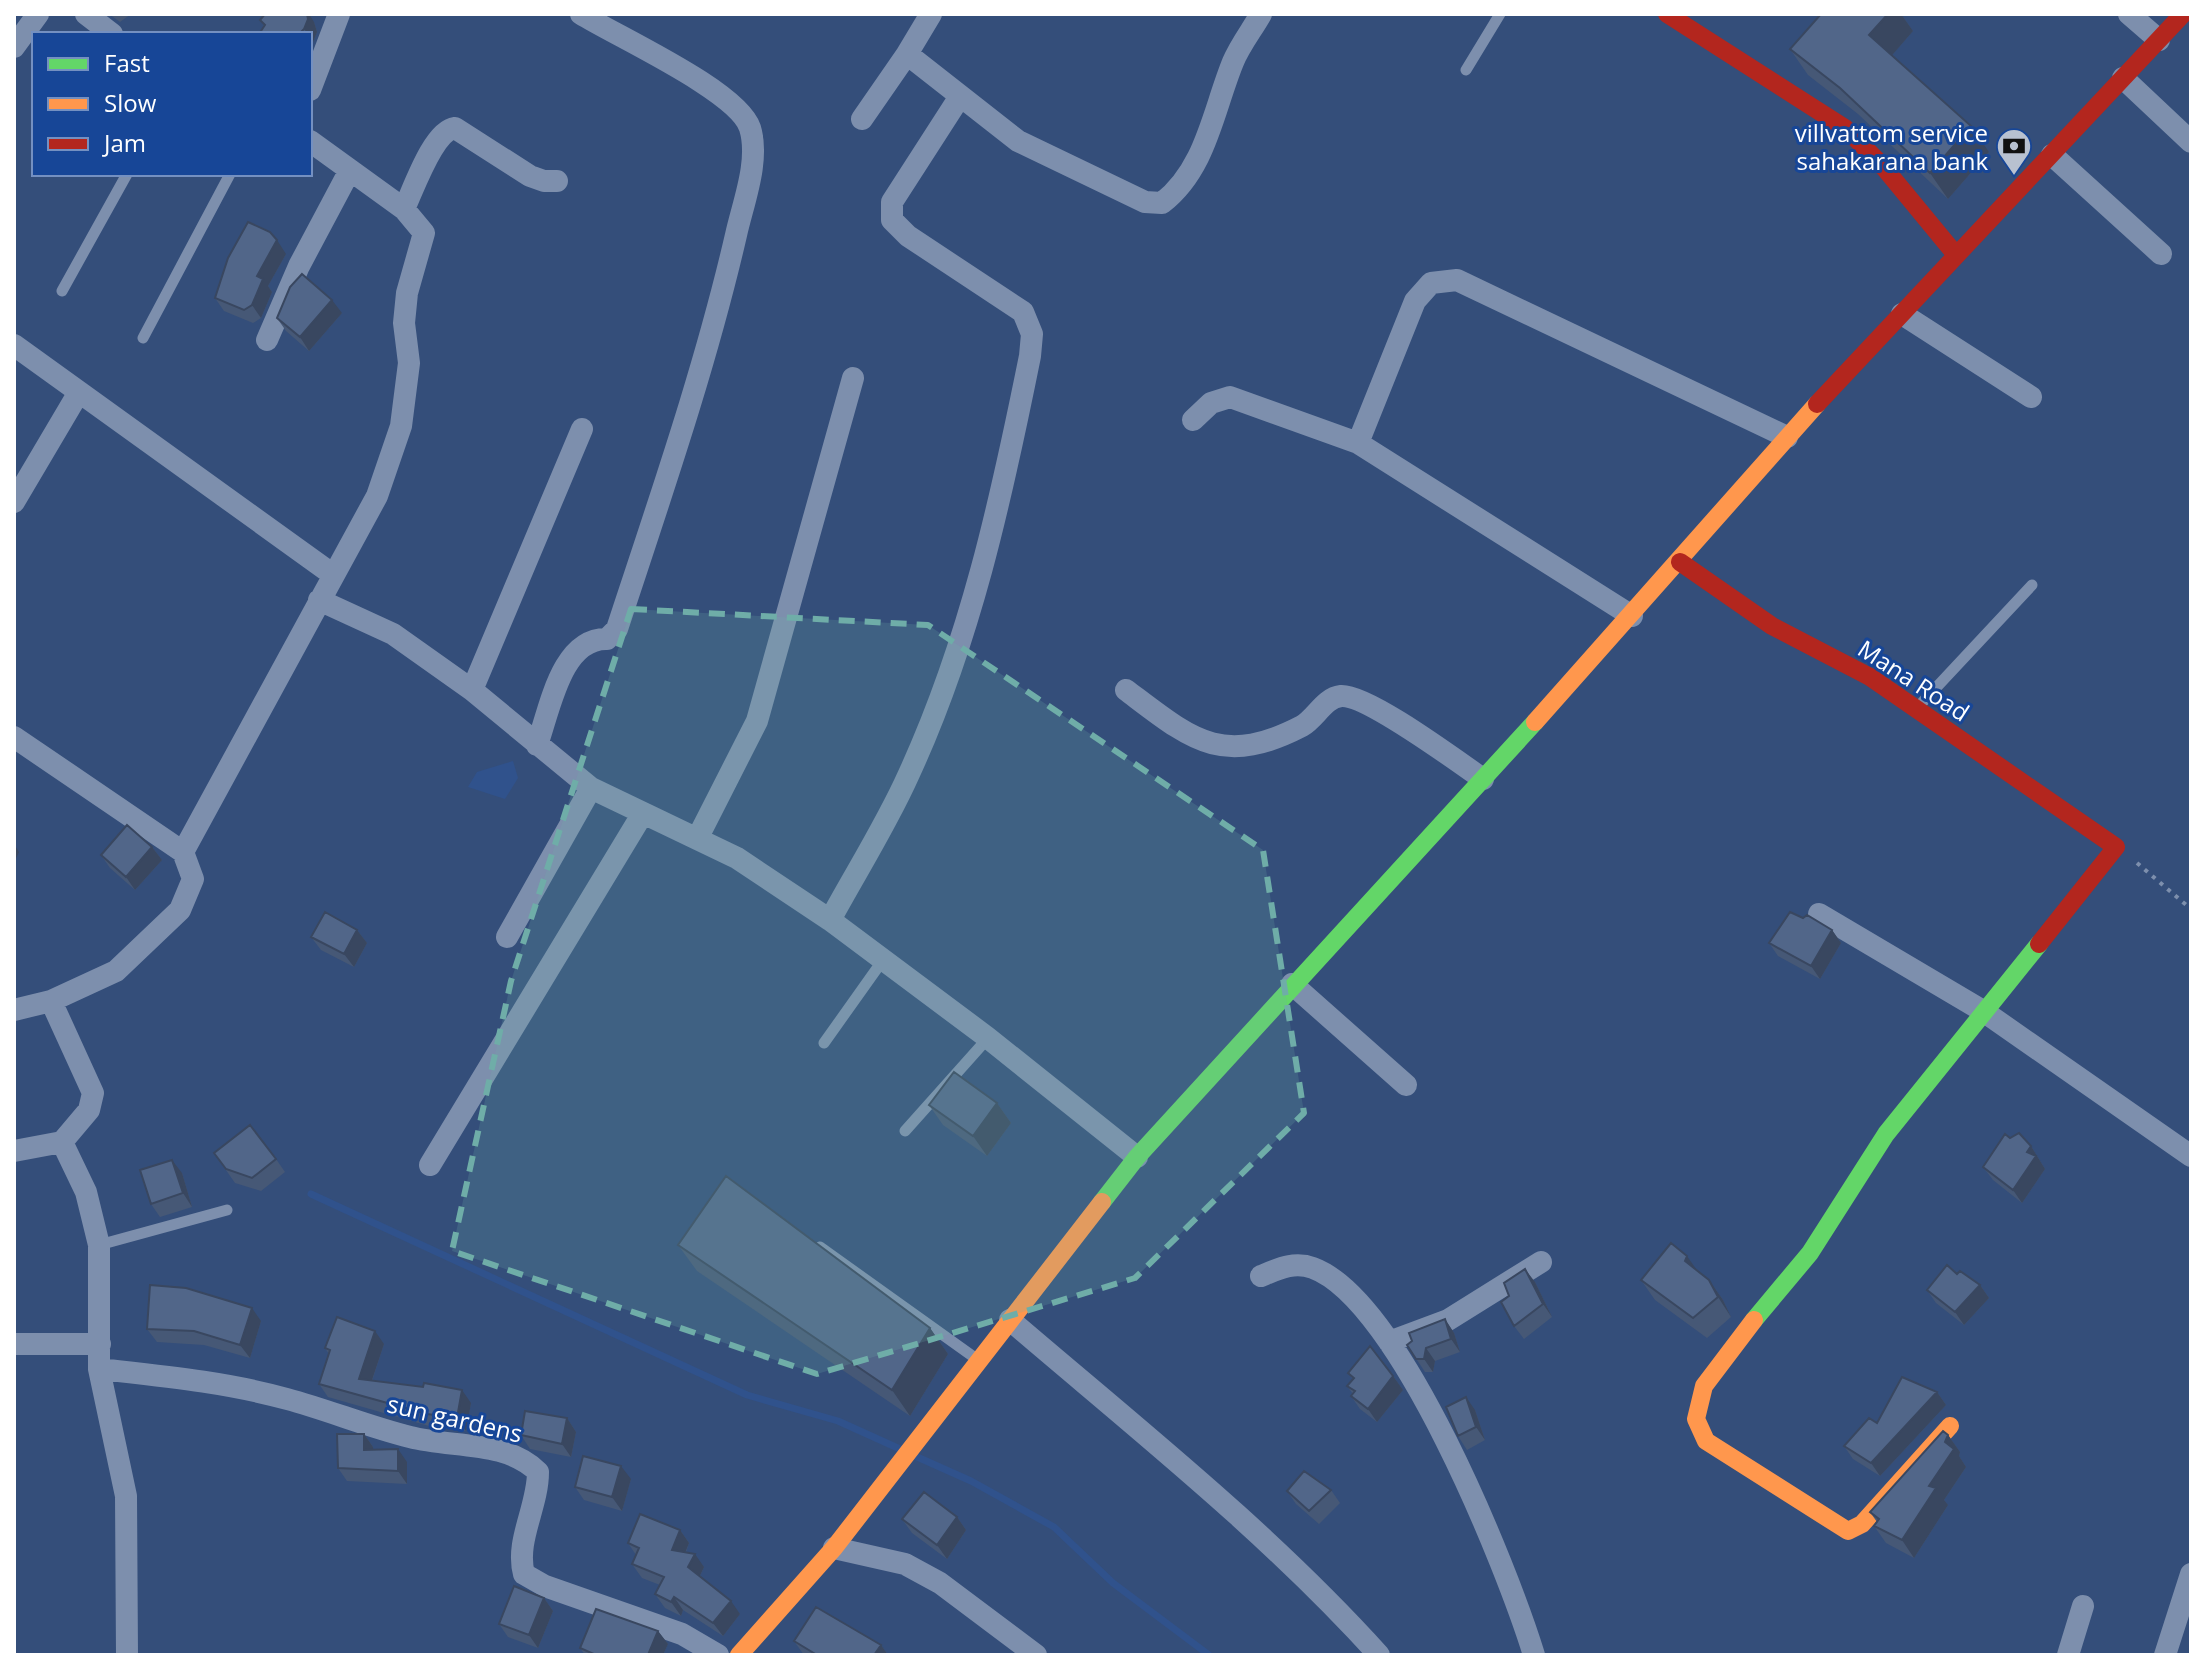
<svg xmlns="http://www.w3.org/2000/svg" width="2205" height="1669" font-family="'Open Sans',sans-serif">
<rect width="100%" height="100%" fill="#344e7a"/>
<!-- water -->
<path fill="#30528c" d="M513,761L518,778L505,799L468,787L477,772Z"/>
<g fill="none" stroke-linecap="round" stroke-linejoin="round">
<!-- stream -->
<path stroke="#30528c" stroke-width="7" d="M311,1194L747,1395L838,1421L900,1449
M915,1456L971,1481L1054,1527L1113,1583L1209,1655"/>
<!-- path -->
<path stroke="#7d8fad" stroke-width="4" stroke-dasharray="4 6" stroke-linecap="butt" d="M2137,863L2191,909"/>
<!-- lane -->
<path stroke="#7d8fad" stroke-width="11" d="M1466,70L1500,14
M62,291L127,174
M143,338L230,174
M1918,707L2032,585
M824,1043L883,960
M905,1131L988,1038
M99,1245L227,1210
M820,1247L978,1360"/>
<!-- street -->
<path stroke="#7d8fad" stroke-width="22" d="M86,14L112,34
M931,14L907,54L1018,141L1145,202L1162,203C1206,169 1213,111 1233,62C1240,45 1252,30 1261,14
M2129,14L2159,40
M14,47L38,14
M2123,78L2191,142
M310,90L339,14
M862,119L907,54
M2052,155L2161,254
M404,209C414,188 433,131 455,128L530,176L544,181H557
M1902,314L2031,397
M267,340L299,266L350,170
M14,345L332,574
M1193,420L1211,403L1230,397L1358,443L1415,301L1431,283L1457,280L1787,437
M1358,443L1632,616
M14,502L79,392
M319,600L393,634L472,690L591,788L737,858L830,920L988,1038L1137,1157
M472,690L582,429
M1126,690C1191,739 1221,768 1302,726C1316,718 1324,698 1341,696C1367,694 1458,762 1483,779
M14,737L183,852
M537,745C550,709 561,638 607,639L617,629C660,498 705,369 736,235C743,203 760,161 750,128C738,91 618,37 581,14
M697,839L757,721L853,378
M1819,914L1983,1011L2191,1156
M830,920C856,872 886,825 908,776C970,642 1001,500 1030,356L1032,334L1023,312L908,236L892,220V202L959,98
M507,937L591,788
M1292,984L1406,1085
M51,1001L93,1093L89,1110L62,1142
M14,1010L51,1001L116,971L180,910L193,879L183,852L377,496L401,426L409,363L404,323L407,293L424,233L404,209L310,141
M14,1151L62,1142L86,1192L99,1245V1369L126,1496L127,1655
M430,1165L643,813
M1261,1276C1278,1269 1294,1261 1313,1268C1400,1300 1507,1567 1534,1655
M1010,1320C1136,1428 1268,1532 1379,1655
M1389,1342L1448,1320L1541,1262
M14,1344H100
M99,1369C161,1376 226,1382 287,1399C328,1410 369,1427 410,1437C452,1448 506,1440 538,1472C538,1507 515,1541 524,1574L545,1586L682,1634L718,1655
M834,1548L905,1564L940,1583L1036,1655
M2068,1655L2083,1606
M2165,1655L2191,1574"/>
<!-- fast -->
<path stroke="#63d668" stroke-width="18" d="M1102,1202L1137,1157L1535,722
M1754,1320L1810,1253L1886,1134L2039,944"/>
<!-- slow -->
<path stroke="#ff974d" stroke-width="18" d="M1535,722L1817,404
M1754,1320L1704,1386L1696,1419L1706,1441L1848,1531L1862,1524L1950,1426
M739,1655L834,1548L1102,1202"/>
<!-- jam -->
<path stroke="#b3261e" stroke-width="18" d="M1667,14L1845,128L1881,164L1956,255
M1817,404L2183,14
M1680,562L1772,626L1870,677L2116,847L2039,944"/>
</g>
<!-- wall -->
<path fill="#465876" d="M109,14H131L120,22Z
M1821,14H1901L1913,31L1892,55L1989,152L1948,199L1858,114L1808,75L1790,49Z
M260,20L314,22L317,32L313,42L310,45V34H259L264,26Z
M286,254L268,286L272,292L261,318L253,323L224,311L215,298Z
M342,313L309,351L286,331L277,318Z
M152,847L162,860L135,890L110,868L101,855Z
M1803,918L1832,930L1841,943L1820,979L1778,956L1769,943Z
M357,930L367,943L354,967L321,950L311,937Z
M997,1103L1011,1123L987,1156L943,1125L929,1105Z
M2010,1138L2031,1146L2045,1169L2022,1203L1993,1180L1983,1167Z
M214,1153L276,1159L285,1172L261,1191L235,1183Z
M182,1173L192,1207L160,1217L151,1204Z
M678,1245L930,1328L948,1354L910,1416L697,1271Z
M1697,1271L1709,1280L1723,1300L1731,1317L1707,1338L1655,1300L1641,1280Z
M1957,1274L1980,1285L1989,1298L1964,1325L1936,1303L1927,1290Z
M1535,1282L1552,1317L1524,1339L1514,1326Z
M1445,1319L1454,1333L1460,1352L1435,1361L1433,1372H1425L1407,1345Z
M261,1321L250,1358L204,1345L157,1342L147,1329Z
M384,1344L372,1381L471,1403L466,1431L436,1428L328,1397L319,1384L329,1354L325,1348Z
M1348,1373L1393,1376L1403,1390L1377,1422L1360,1409L1351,1396L1353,1394L1347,1386L1353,1379Z
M1937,1392L1946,1405L1880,1476L1853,1459L1844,1446L1877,1423Z
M1475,1410L1485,1440L1467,1450L1458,1436Z
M567,1418L576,1432L571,1457L530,1449L521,1435Z
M364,1434L373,1447V1450L407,1462V1484L347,1481L338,1468Z
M1948,1435L1960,1452L1959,1456L1966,1467L1944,1500L1948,1505L1914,1558L1886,1543L1874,1526L1877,1522L1870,1512Z
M631,1479L622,1511L584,1500L575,1487Z
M1331,1490L1340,1503L1319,1524L1296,1504L1287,1491Z
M957,1517L966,1530L947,1559L912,1533L902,1519Z
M680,1530L689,1543L686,1552L704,1567L700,1576L740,1614L723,1636L683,1610L681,1616L665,1608L655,1594L660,1585L642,1578L632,1564L636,1555L628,1543Z
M544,1598L553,1611L538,1648L508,1637L499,1624Z
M658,1631L668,1644L663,1655H585L580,1648Z
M794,1641L881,1645L888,1655H804Z"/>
<!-- shaded-wall -->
<path fill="#394760" d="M307,14H309L314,22L317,32L313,42L310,37V34H308L304,29Z
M1888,14H1901L1913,31L1887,61L1869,35Z
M1971,126L1989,152L1948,199L1930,173Z
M277,240L286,254L268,286L272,292L261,318L252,305L257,276Z
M332,300L342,313L309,351L300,337Z
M14,844L19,852L14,863Z
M152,847L162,860L135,890L126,877Z
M357,930L367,943L354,967L344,954Z
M1832,930L1841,943L1820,979L1811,966Z
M997,1103L1011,1123L987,1156L973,1136Z
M2031,1146L2045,1169L2022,1203L2013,1190L2027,1152Z
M172,1160L182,1173L192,1207L183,1193Z
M1687,1256L1701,1276L1685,1261Z
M1525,1269L1535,1282L1552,1317L1543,1304Z
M1709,1280L1723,1300L1731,1317L1718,1297Z
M1980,1285L1989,1298L1964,1325L1955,1312Z
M252,1308L261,1321L250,1358L240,1345Z
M1445,1319L1454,1333L1460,1352L1451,1339Z
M930,1328L948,1354L910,1416L892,1390Z
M375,1331L384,1344L368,1392L359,1379Z
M1426,1348L1435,1361L1433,1372L1424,1359Z
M1393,1376L1403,1390L1377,1422L1368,1409Z
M462,1390L471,1403L466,1431L457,1418Z
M1937,1392L1946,1405L1880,1476L1871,1463Z
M1466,1397L1475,1410L1485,1440L1476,1427Z
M567,1418L576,1432L571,1457L562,1444Z
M364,1434L373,1447L374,1463L364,1450Z
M1948,1435L1960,1452L1959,1456L1966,1467L1944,1500L1948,1505L1914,1558L1902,1540L1929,1486Z
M398,1449L407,1462V1484L398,1471Z
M621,1466L631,1479L622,1511L612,1497Z
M957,1517L966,1530L947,1559L937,1545Z
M680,1530L689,1543L681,1563L672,1550Z
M695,1554L704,1567L698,1580L688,1567Z
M674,1597L683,1610L681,1616L671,1602Z
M544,1598L553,1611L538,1648L529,1635Z
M731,1601L740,1614L723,1636L713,1623Z
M658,1631L668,1644L663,1655H648Z
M881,1645L888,1655H874Z"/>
<!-- building -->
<path fill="#516689" stroke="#394760" stroke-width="2" d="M265,14H307L308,19L304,29L299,34H259L265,25L260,20Z
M1821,14H1888L1869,35L1971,126L1930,173L1840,88L1790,49Z
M248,222L270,232L277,240L257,276L263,279L252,305L244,310L215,298L228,258Z
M302,274L332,300L300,337L277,318L290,287Z
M127,825L152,847L126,877L101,855Z
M325,912L357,930L344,954L311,937Z
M1790,912L1803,918L1807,915L1832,930L1811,966L1769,943Z
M954,1072L997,1103L973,1136L929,1105Z
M250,1125L276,1159L252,1178L226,1169L214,1153Z
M2019,1133L2031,1146L2027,1152L2036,1156L2013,1190L1983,1167L2005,1134L2010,1138Z
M172,1160L183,1193L151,1204L140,1170Z
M726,1176L930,1328L892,1390L678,1245Z
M1671,1243L1687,1256L1685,1261L1709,1280L1718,1297L1693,1318L1641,1280Z
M1947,1265L1957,1274L1960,1271L1980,1285L1955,1312L1927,1290Z
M1525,1269L1543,1304L1514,1326L1501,1302L1509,1296L1504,1283Z
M150,1285L186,1288L252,1308L240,1345L194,1331L147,1329Z
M337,1317L375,1331L359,1379L423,1387L424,1383L462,1390L457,1418L427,1414L319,1384L330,1350L325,1348Z
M1445,1319L1451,1339L1426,1348L1424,1359H1416L1407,1345L1412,1341L1409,1333Z
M1370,1346L1393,1376L1368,1409L1351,1396L1355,1391L1347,1386L1354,1378L1348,1373Z
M1902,1377L1937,1392L1871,1463L1844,1446L1869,1418L1877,1423Z
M1466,1397L1476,1427L1458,1436L1446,1407Z
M525,1411L567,1418L562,1444L521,1435Z
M1943,1431L1948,1435L1945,1442L1954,1449L1929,1486L1936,1488L1902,1540L1874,1526L1879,1519L1870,1512Z
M337,1434H364V1450L398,1449V1471L338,1468Z
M583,1456L621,1466L612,1497L575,1487Z
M1304,1471L1331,1490L1309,1511L1287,1491Z
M924,1492L957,1517L937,1545L902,1519Z
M640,1514L680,1530L672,1550L695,1554L688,1567L731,1601L713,1623L674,1597L671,1602L655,1594L664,1577L632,1564L639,1548L628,1543Z
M514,1586L544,1598L529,1635L499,1624Z
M816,1607L881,1645L874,1655H817L794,1641Z
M596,1609L658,1631L648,1655H596L580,1648Z"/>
<!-- marked area -->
<path fill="#6fada8" fill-opacity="0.2" stroke="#6fada8" stroke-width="6" stroke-dasharray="16 10" stroke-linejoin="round" d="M631,609L928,625L1263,850L1304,1113L1135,1278L817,1374L452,1251L511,981Z"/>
<!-- icons -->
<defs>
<g id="bank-pin" transform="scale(1.8)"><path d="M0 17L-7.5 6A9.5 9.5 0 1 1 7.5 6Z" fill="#b8c1d0" stroke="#174697"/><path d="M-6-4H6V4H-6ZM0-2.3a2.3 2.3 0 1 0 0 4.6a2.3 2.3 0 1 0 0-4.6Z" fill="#111"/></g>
</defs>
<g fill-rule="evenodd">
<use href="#bank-pin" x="2014" y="146"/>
</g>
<g text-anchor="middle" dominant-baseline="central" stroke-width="6" stroke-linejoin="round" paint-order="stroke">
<!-- poi labels -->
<g font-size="24" fill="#fff" stroke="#174697" text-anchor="end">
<text x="1988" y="132">villvattom service<tspan x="1988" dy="28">sahakarana bank</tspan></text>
</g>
<!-- street labels -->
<g font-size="24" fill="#fff" stroke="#174697">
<text transform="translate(1914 680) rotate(33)">Mana Road</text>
<text transform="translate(455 1418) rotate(13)">sun gardens</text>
</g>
</g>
<!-- border -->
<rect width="2205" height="1669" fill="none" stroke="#ffffff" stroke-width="32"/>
<!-- legend -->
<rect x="32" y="32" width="280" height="144" fill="#174697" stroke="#7490c1" stroke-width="2"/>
<rect x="48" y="58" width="40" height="12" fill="#63d668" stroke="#7490c1" stroke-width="2"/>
<text x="104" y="72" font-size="24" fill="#ffffff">Fast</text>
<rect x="48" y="98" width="40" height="12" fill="#ff974d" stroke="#7490c1" stroke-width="2"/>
<text x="104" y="112" font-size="24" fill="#ffffff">Slow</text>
<rect x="48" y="138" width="40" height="12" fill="#b3261e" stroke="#7490c1" stroke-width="2"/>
<text x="104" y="152" font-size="24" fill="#ffffff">Jam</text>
</svg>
